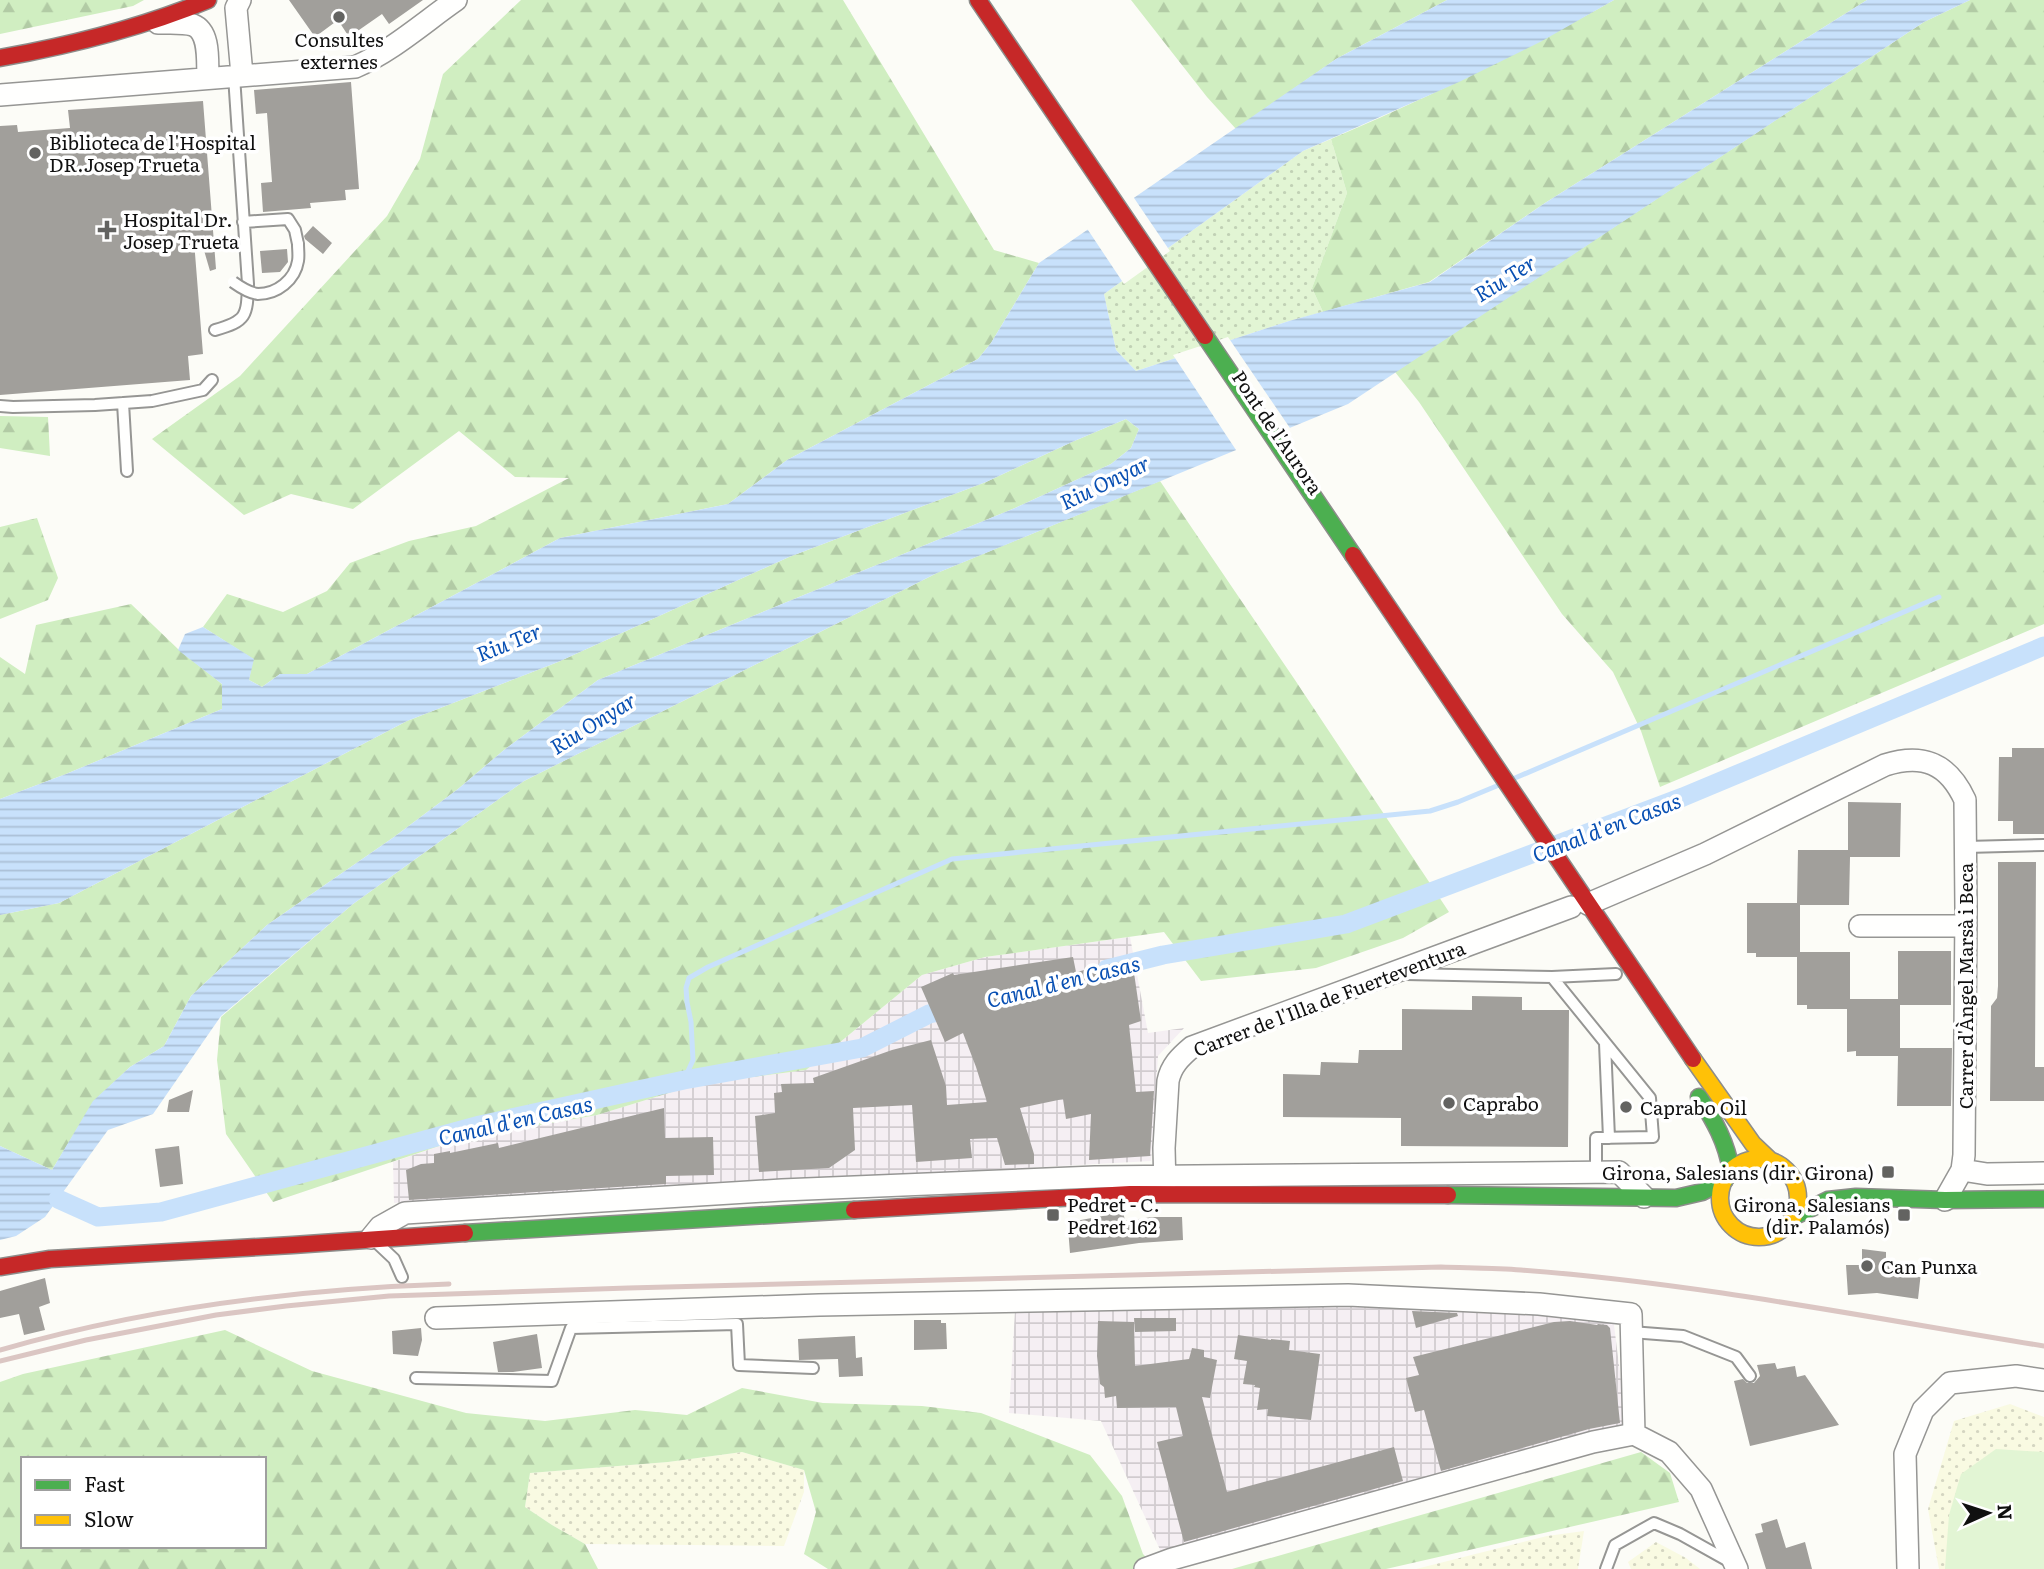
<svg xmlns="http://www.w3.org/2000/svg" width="2044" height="1569" font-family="Literata,serif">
<defs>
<pattern id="industrial-grid" width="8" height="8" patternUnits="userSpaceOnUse" patternTransform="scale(1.75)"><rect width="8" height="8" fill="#f5eff3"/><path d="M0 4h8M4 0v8" fill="none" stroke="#d1cccf"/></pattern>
<pattern id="farmland-dots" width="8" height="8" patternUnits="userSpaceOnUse" patternTransform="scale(1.75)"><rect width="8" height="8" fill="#f9fae2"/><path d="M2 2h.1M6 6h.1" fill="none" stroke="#d4d5c1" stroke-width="1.8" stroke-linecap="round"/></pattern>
<pattern id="grass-dots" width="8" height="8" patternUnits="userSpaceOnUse" patternTransform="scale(1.75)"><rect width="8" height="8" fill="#e2f5d4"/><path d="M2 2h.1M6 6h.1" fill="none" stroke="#c1d1b5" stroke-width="1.8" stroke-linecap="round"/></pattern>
<pattern id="forest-firs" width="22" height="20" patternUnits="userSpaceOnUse" patternTransform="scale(1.75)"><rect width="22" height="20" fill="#d0eec1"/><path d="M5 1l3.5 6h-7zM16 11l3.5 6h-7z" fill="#b2cba5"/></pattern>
<pattern id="water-rules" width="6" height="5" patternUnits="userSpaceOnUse" patternTransform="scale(1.75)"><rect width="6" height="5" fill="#c8e1fb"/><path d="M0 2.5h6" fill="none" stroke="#abc0d6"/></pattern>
</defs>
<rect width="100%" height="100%" fill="#fcfcf7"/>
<!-- industrial -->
<path fill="url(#industrial-grid)" d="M1130,937L1148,1033L1184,1028L1158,1056L1151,1161L394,1203L393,1162L460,1139L597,1115L698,1084L806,1070L922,975L985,957Z
M1381,1305L1613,1317L1627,1429L1162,1554L1101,1421L1009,1413L1015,1310Z"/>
<!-- farmland -->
<path fill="url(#farmland-dots)" d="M2010,1404L2044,1417V1569H1939L1928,1509L1954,1421Z
M742,1452L804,1470V1492L784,1546L585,1544L552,1525L525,1507L530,1473L668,1462Z
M1584,1531L1578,1569H1416L1547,1536Z
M1656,1542L1686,1558L1700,1569H1631L1628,1562Z"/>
<!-- grass -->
<path fill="url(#grass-dots)" d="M1331,139L1347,193L1312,288L1323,312L1289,321L1136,371L1116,350L1104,294L1303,151Z"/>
<!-- forest -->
<path fill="url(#forest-firs)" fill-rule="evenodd" d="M0,0H144L133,6L0,34Z
M521,0H843L994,250L1039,263L991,343L978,359L787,460L728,504L560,538L307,674H280L262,687L249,680L253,659L203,627L227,594L283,612L327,591L350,563L409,541L476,526L569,478L515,477L459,431L353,509L291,494L244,515L152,439L240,376L387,216L420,159L443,74Z
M1131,0H1447L1336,59L1236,129L1207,97Z
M1614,0H1867L1545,203L1429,282L1323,312L1312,288L1347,193L1331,139C1428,98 1522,52 1614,0Z
M1970,0H2044V624L1660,787L1641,731L1613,672L1562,614L1419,402L1395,372L1924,22Z
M0,416L48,417L50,456L0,448Z
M1126,419L1139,429L1131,448L1111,464L1015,508L598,680L504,750L458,789L394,837L267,925L191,996L164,1046L130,1067L94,1101L52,1170L0,1146V915L59,903L407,721L558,662L789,557L986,482L1072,442Z
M1160,481L1295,680L1449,912L1403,938L1316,968L1201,981L1164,932L985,957L922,975L806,1070L698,1084L597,1115L460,1139L273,1202L226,1134L217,1060L221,1017L353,904L524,781L937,573Z
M37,518L58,578L48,600L0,619V527Z
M131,604L178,649L222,684V709L66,774L0,799V657L25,674L36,625Z
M225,1330L312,1371L466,1413L545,1421L635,1410L687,1415L742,1388L823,1403L922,1406L981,1413L1090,1455L1122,1496L1143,1554L1157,1569H828L804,1554L816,1512L804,1470L742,1452L668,1462L530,1473L525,1507L552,1525L585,1544L598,1569H0V1382L23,1374ZM23,1459H264V1546H23Z
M1641,1452L1670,1473L1679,1502L1386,1569H1232Z"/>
<!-- park -->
<path fill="#e2f5d4" d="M1996,1449L2044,1452V1569H1945L1949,1515L1961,1474Z"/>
<!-- water -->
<path fill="url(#water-rules)" d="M1447,0H1614L1542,41L1459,82L1303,151L1104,294L1116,350L1136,371L1289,321L1430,282L1545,203L1867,0H1970L1924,22L1348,404L937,573L524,781L353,904L221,1016L153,1114L108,1130L45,1217L16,1236L0,1240V1146L52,1170L93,1101L130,1067L164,1046L191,996L267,925L394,837L458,789L504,750L598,680L1015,508L1111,464L1131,448L1139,429L1126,419L1072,442L986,482L789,557L558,662L407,721L59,903L0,915V799L66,774L222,709V684L178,650L185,634L203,627L254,659L249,680L262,687L280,674H307L560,538L728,504L787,460L978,359L991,343L1039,263L1336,59Z"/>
<!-- pier -->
<path fill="#fcfcf7" d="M1132,195L1170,251L1124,284L1086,227Z
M1228,337L1292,431L1238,453L1173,355Z"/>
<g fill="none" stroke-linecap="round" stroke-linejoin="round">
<!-- stream -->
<path stroke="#c8e1fb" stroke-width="5" d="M1515,778L1939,597
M684,1080L693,1060L691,1022L687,1002L686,988L689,978L708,967L952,859L1430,811L1458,802L1499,785"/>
<!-- canal -->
<path stroke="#c8e1fb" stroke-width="19" d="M1107,969L1163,955L1346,924L1683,797L2044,646
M58,1199L98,1217L161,1212L480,1125L684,1080L862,1048L929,1014L956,1008"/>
</g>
<!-- building -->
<path fill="#a19f9b" d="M289,0H423L389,24L382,14L349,37L338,20L315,37Z
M351,82L359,189L345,190L346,200L310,203L311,208L263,212L261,183L272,182L267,113L256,114L254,90Z
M203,101L216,269L210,271L201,240L194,241L203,354L188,356L190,380L0,395V126L17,125L18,132L70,128L68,110Z
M313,226L332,243L323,254L305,239L304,236Z
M287,249L288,262L280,272L262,273L260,251Z
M2012,748H2044V834H2013V821H1998L1999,757H2012Z
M1848,802L1901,803L1900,857H1850L1849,905H1800V952H1850V999H1898V951H1951V1005H1900V1048H1952L1951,1106H1897L1898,1056H1856V1051L1847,1052V1009H1807V1005H1797V957H1756V953H1747V903H1797L1798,850H1848Z
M1998,862H2036L2035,1067H2044V1101H1990L1991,1006L1997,998L1998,986Z
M1073,957L1076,972L1132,959L1141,1021L1129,1025L1136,1092L1154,1091L1150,1156L1089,1160L1091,1114L1066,1119L1063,1099L1020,1108L1034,1154V1164L1005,1165L997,1138L970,1139L972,1158L916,1162L912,1105L853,1108L855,1150L829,1168L759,1172L755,1116L775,1113L774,1093L782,1092L781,1084L814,1083L813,1078L892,1050L931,1040L946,1086L947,1105L987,1102L976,1067L963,1033L945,1042L921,987L953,973L954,975Z
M1472,996L1522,997V1010H1569L1568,1147L1401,1146V1118L1283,1117V1074L1320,1075L1321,1062L1358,1063L1359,1050H1402V1009L1472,1010Z
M193,1090L189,1112H167L169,1100Z
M664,1108L665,1138L713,1137L714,1175L666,1176V1184L409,1200L406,1170L421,1164L434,1163V1154L450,1151V1153L498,1143L499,1148Z
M179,1146L183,1184L160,1187L155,1149Z
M1123,1211L1125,1221L1152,1217H1182L1183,1240L1139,1243L1070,1253L1068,1228H1071L1070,1222L1108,1215V1212Z
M1862,1249L1886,1252V1265L1889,1264L1890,1270L1921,1272L1918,1299L1877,1293L1848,1295L1846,1265H1862Z
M45,1278L50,1303L39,1307L45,1330L24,1335L19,1314L0,1318V1291Z
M1412,1311L1457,1313L1458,1316L1416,1328Z
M1134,1318H1176V1331L1135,1332Z
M914,1320H941V1323H946L947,1349L914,1350Z
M1098,1321L1134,1322L1135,1366L1189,1359L1192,1348L1204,1350V1357L1217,1360L1210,1398L1202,1397L1227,1492L1394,1447L1403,1481L1184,1542L1157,1442L1183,1436L1176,1407L1117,1408L1116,1396L1105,1398L1104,1387L1100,1384L1097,1356Z
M1570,1321L1597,1325L1598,1324L1607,1325L1610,1328L1620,1423L1589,1429L1441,1471L1424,1410L1415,1412L1406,1378L1419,1375L1413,1357L1554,1322Z
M421,1328L422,1340L418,1356L393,1354L392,1331Z
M537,1334L542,1368L513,1372H498L493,1342Z
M1238,1335L1271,1340V1339L1290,1341L1289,1350L1320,1354L1311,1420L1267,1416L1268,1409L1257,1410L1260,1388L1254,1387L1255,1385L1243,1384L1247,1361L1234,1359Z
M855,1336L856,1358L862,1357L863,1376L839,1377L838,1359L799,1360L798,1339Z
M1775,1363L1777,1369L1795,1366L1797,1377L1805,1375L1839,1425L1750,1446L1734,1381L1743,1379L1747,1383H1754L1760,1376L1757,1365Z
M1777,1519L1786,1548L1805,1542L1812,1569H1766L1755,1534L1763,1532L1761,1524Z"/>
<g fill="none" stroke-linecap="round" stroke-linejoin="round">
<!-- lane casing -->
<g stroke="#969694" stroke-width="14">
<path id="lane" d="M243,222L288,219L295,230L298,244
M215,330C247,321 247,316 248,284L234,76
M123,403L127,471
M0,406L13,407L95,405L152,401L203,390L212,380
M1966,847L2044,845
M1406,974L1552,977L1616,974
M1552,977L1650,1098L1653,1137L1596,1138V1172
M1605,1043L1609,1138
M376,1242L394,1259L402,1277
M1631,1332L1683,1336L1736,1357L1750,1376
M416,1378L552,1381L571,1328L737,1324L739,1365L813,1368
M1606,1569L1615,1545L1654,1523L1680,1534L1732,1563"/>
</g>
<!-- street casing -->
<g stroke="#969694" stroke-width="24">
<path id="street" d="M240,0L236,8L242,75
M158,23C169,23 184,22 193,25C211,32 207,63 208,78
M0,95L355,67C392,51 423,23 456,0
M1588,904L1705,854L1885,765C1923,753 1948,763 1965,800L1966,909L1964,1155L1962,1170L1945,1200
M1860,926H1966
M1962,1170L1987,1174L2044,1173
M1165,1188L1164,1148L1168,1081C1171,1066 1180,1057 1192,1047L1571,907
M371,1238L380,1227L405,1213L782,1190L1095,1177L1619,1172L1644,1197
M436,1318L819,1305L1348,1295L1539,1304L1631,1314L1634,1434
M1145,1569L1172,1559L1593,1442L1634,1434L1669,1452L1701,1489L1737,1569
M1908,1569L1905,1454L1923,1410L1950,1383L2016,1376L2044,1380"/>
</g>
<!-- fast casing -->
<g stroke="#8d8d8b" stroke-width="19">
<path id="fast" d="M1205,336L1353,555
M1699,1097C1714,1120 1727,1143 1731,1171
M1448,1195L1676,1198L1702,1192L1725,1180
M1793,1217L1828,1200L1856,1197L1945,1200L2044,1199
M465,1233L854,1210"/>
</g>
<!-- slow casing -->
<g stroke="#8d8d8b" stroke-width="19">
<path id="slow" d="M1693,1059L1753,1144L1771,1161
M1720 1198a39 39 0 1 1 78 0a39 39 0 1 1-78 0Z"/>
</g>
<!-- jam casing -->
<g stroke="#8d8d8b" stroke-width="19">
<path id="jam" d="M978,0L1205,336
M0,58C72,45 141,28 208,0
M1353,555L1693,1059
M854,1210L1130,1194L1448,1195
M0,1267L50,1259L293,1245L465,1233"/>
</g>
<!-- lane -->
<use href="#lane" stroke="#fffffe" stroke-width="10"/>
<!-- street -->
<use href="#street" stroke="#fffffe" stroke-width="21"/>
<!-- fast -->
<use href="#fast" stroke="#4caf50" stroke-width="16"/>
<!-- slow -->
<use href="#slow" stroke="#ffc107" stroke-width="16"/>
<!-- jam -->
<use href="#jam" stroke="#c62828" stroke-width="16"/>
<!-- rail -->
<path stroke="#dbc6c3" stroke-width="5" d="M0,1350C145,1308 298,1289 449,1284
M0,1361L86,1340L216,1315L286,1306L389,1296L628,1288L1441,1267C1468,1268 1495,1268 1521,1270C1696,1283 1871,1318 2044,1346"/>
<!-- lane-bridge casing -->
<g stroke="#969694" stroke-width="14" stroke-linecap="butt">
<path id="lane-bridge" d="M233,282C240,287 249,293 258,294C277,294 295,280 298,261C299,256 298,250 298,244"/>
</g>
<!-- lane-bridge -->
<use href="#lane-bridge" stroke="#fffffe" stroke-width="10"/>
</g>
<!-- markers -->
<g fill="#636361" stroke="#fff" stroke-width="2.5">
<circle cx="339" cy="17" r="7"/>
<circle cx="35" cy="153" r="7"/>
<path d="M103.5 219.5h7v7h7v7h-7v7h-7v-7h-7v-7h7z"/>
<circle cx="1449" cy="1103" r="7"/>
<circle cx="1626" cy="1107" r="7"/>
<rect x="1881" y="1165" width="14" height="14" rx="3.5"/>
<rect x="1046" y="1208" width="14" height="14" rx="3.5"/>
<rect x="1897" y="1208" width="14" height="14" rx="3.5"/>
<circle cx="1867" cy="1266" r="7"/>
</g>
<g text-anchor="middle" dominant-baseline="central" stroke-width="7" stroke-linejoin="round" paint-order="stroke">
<!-- poi labels -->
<g font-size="19" fill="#101010" stroke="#fff" text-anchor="start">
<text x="339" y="39" text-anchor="middle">Consultes<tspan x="339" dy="22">externes</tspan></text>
<text x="49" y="142">Biblioteca de l'Hospital<tspan x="49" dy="22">DR.Josep Trueta</tspan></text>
<text x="123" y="219">Hospital Dr.<tspan x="123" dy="22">Josep Trueta</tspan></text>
<text x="1463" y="1103">Caprabo</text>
<text x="1640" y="1107">Caprabo Oil</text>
<text x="1874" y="1172" text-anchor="end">Girona, Salesians (dir. Girona)</text>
<text x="1067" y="1204">Pedret - C.<tspan x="1067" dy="22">Pedret 162</tspan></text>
<text x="1890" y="1204" text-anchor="end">Girona, Salesians<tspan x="1890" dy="22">(dir. Palamós)</tspan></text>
<text x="1881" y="1266">Can Punxa</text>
</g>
<!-- street labels -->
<g font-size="19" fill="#101010" stroke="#fff">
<text transform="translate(1278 432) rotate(56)">Pont de l'Aurora</text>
<text transform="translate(1965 986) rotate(-90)">Carrer d'Àngel Marsà i Beca</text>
<text transform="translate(1329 998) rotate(-21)">Carrer de l'Illa de Fuerteventura</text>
</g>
<!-- water labels -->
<g font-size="21" font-style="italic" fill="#0950b3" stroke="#fff">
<text transform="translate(1504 277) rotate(-32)">Riu Ter</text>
<text transform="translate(1104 481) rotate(-26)">Riu Onyar</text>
<text transform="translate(508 641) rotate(-22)">Riu Ter</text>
<text transform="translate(592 722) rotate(-32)">Riu Onyar</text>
<text transform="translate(1606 826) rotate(-21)">Canal d'en Casas</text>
<text transform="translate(1063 980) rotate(-14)">Canal d'en Casas</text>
<text transform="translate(515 1119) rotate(-13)">Canal d'en Casas</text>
</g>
</g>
<!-- legend -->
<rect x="21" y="1457" width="245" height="91" fill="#ffffff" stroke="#9f9f9f" stroke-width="2"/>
<rect x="35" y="1480" width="35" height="10" fill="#4caf50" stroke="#9f9f9f" stroke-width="2"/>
<text x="84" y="1492" font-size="21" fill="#101010">Fast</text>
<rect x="35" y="1515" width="35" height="10" fill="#ffc107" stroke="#9f9f9f" stroke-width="2"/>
<text x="84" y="1527" font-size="21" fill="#101010">Slow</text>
<!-- north arrow -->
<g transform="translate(1988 1513) rotate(87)" stroke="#ffffff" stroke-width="5" paint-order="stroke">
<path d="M0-5L12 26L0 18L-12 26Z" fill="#101010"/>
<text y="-10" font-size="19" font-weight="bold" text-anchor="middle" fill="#101010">N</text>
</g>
</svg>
